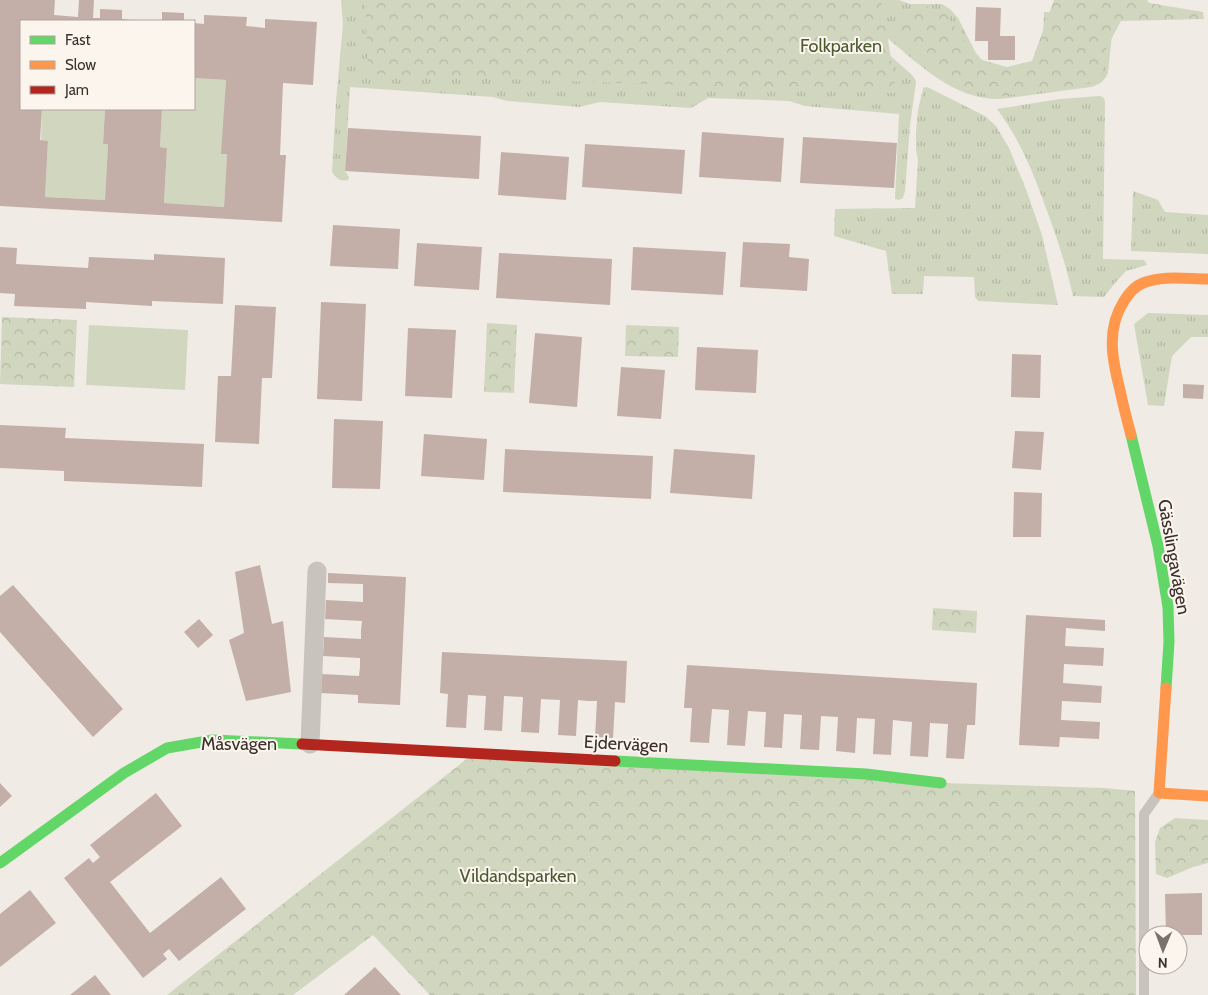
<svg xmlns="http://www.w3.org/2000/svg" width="1208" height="995" font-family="Cabin,sans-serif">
<defs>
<pattern id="grass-tufts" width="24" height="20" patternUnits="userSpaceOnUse" patternTransform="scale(1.25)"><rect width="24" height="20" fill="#d1d6bf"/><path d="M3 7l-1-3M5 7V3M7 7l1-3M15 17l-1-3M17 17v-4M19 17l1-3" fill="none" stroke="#b4b8a4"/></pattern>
<pattern id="forest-crowns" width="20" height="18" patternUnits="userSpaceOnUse" patternTransform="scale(1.25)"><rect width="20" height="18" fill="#d1d6bf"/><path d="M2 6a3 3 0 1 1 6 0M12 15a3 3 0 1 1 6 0" fill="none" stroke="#b4b8a4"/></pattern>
</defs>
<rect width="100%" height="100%" fill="#f0ebe5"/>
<!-- grass -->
<path fill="url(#grass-tufts)" d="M341,0H845L878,45L911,74L915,79L916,82L910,125L905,191L903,198L899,200L895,199L899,114L805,106L789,101L708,98L691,108L600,102L579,107L507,101L493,97L350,87L345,171L349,177L348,180C340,182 336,178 332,172L336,101L343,24Z
M871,0H899L910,4H942L950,9L958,18L984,69L1042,70L1044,12L1114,15L1108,73C1104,82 1100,84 1091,87L1000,99C963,100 932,76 905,53C897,46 886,38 880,29C875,23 873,8 871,0Z
M927,87L985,116L996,126L1009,148L1027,192L1042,235L1058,305L978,301L975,297L974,277L924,276L923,294H892L886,251L834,236L835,209L915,208L918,160L916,150V133L918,110L923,89V88Z
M1100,96L1104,98L1105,102L1103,259L1144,260L1147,265L1126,271L1115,283L1104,297L1073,296C1067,269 1059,244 1050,219C1036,180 1022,142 997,109L1060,99Z
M1133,191L1158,200L1165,212L1208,215V254L1131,251Z
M1148,313L1208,315V337H1191L1172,356L1164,406L1148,405L1134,324Z"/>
<!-- forest -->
<path fill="url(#forest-crowns)" d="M365,0H879L883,6L896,93L368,74Z
M1054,0H1147L1149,3L1203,12L1204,19L1121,21L1105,51L1102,78L1078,86L995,97L971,89L939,74L905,46L899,20L926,6L945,13L961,36L982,60L1007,67L1032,61Z
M2,317L77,320L74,387L0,384Z
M487,323L517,325L514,393L484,392Z
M626,325L679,327L678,357L625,356Z
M933,608L977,611L976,633L932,630Z
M473,754L941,783L1105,788L1135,791L1136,995H430L373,935L293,995H167Z
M1175,818L1208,820V863L1193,867L1167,878L1156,874L1155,842L1160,828Z"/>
<!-- garden -->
<path fill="#d1d6bf" d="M194,78L226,80L222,154H227L224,207L164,203L167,148L160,147L162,109H194Z
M42,109H105L103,143L108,144L105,200L45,197L48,141L41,140Z
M89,325L188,330L185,390L86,385Z"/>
<!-- building -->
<path fill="#c3afa7" d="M0,0H55L54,15L78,17L79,0H94L93,18H100V9L122,10V19L131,20V21H21V109H42L40,140L48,141L45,197L105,200L108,144H103L105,109H162L160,147L167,148L164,203L224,207L227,154H221L226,80L194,78V23L204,24V15L247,17L246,26L265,28V19L317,22L313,85L283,83L280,155H286L282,222L0,206Z
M976,7L1001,8L1000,36H1015V60H988V41H975Z
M162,12L184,13V21H162Z
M348,128L481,136L479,179L345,171Z
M702,132L784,138L781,182L699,177Z
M803,137L897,143L894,188L800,183Z
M585,144L685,150L682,194L582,187Z
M501,152L569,157L566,200L498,195Z
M333,225L400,229L398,269L330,266Z
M743,242L790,244L789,257L809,259L807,291L740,287Z
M417,243L482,247L479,290L414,286Z
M0,247L17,248L16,264L88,268L89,257L154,260V254L225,258L223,304L152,301V306L86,302V309L14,306L15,294L0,293Z
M633,247L726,252L723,295L631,290Z
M499,253L612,259L610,305L496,298Z
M321,302L366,304L362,401L317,399Z
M235,305L276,307L272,378H262L259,444L215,442L218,376H231Z
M408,328L456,330L452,398L405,396Z
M535,333L582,337L577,407L529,403Z
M697,347L758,350L756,393L695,390Z
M1012,354L1041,355L1040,398L1011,397Z
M621,367L665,370L661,419L617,416Z
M1183,384L1204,385L1203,399L1183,398Z
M334,419L383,421L380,489L332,488Z
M0,425L66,428L65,438L204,444L202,487L64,481V471L0,468Z
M1015,431L1044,432L1041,470L1012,468Z
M424,434L487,439L484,480L421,476Z
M505,449L653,456L651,499L503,492Z
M674,449L755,455L752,499L670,493Z
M1014,492L1042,493L1041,537H1013Z
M260,565L272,624L283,621L291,692L246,701L229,640L244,633L235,572Z
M328,573L406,577L400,705L358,703V695L321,693L322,674L359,676L360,667V658L323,656L324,637L361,639V630L362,621L325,619L326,600L363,602V584L328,583Z
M13,585L123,709L93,737L0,632V596Z
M1026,615L1105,620V631L1066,628L1065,646L1104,648L1103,666L1064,664L1063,683L1102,686L1101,703L1062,701L1061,720L1100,722L1099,739L1060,737L1059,747L1019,745Z
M199,619L213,635L198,648L184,632Z
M442,652L627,661L625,703L615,702L613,738L595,737L597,701H588L578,700L576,736L558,735L560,700L541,699L539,733L521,732L523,697L504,696L502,731L484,730L486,696L468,695L466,728L446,727L448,694L440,693Z
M687,665L977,683L975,725H967L964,759L946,758L948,724L930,723L928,757L910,756L912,722L893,720L891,755L873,754L875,719L857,718L855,753L836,751L838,717L821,716L819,750L800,749L802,715L784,714L782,748L764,747L766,712L748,711L745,746L727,745L729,710L712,709L709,743L690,742L692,708H684Z
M0,783L12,796L0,807Z
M156,793L182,826L110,882L150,933L221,877L246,909L179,961L169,949L163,954L167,959L143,978L64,878L89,858L93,863L100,857L90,845Z
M30,890L56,923L0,967V914Z
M1202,893V935H1166L1165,894Z
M375,967L401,995H344Z
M95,975L111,995H70Z"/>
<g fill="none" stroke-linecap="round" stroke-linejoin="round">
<!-- lane -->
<path stroke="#c9c3be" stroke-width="10" d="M1144,995V814L1159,793"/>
<!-- street -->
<path stroke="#c9c3be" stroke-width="19" d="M310,744L317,571"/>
<!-- fast -->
<path stroke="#63d668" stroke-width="11" d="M1131,435L1158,546L1168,607L1169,642L1166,688
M615,761L866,774L941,783
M0,863L124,773L167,748L213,740L302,744"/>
<!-- slow -->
<path stroke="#ff974d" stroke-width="11" d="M1131,435C1127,420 1123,405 1120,390C1112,359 1106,329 1124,301C1129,293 1135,286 1143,283C1163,275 1187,279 1208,279
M1166,688L1159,793L1208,796"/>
<!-- jam -->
<path stroke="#b3261e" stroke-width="11" d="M302,744L615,761"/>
</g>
<g text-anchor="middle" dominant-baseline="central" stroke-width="4" stroke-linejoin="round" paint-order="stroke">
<!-- park labels -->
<g font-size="18" fill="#4a5a2e" stroke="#fbf5ee">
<text x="841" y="46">Folkparken</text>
<text x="518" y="876">Vildandsparken</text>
</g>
<!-- street labels -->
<g font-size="18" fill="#3b302b" stroke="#fbf5ee">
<text transform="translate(1174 557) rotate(80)">Gässlingavägen</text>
<text x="239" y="744">Måsvägen</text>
<text transform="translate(626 744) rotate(3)">Ejdervägen</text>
</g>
</g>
<!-- legend -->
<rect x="20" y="20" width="175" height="90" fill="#fbf5ee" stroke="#aea6a0"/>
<rect x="30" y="36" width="25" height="8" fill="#63d668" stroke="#aea6a0"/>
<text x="65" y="45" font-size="15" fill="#3b302b">Fast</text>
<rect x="30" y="61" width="25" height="8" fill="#ff974d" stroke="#aea6a0"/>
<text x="65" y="70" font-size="15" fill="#3b302b">Slow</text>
<rect x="30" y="86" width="25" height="8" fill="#b3261e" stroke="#aea6a0"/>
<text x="65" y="95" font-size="15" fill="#3b302b">Jam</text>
<!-- north arrow -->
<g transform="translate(1163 950) rotate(181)"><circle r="24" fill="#fbf5ee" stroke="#aea6a0"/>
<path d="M0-4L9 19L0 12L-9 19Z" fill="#7a716c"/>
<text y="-8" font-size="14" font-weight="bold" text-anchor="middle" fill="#3b302b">N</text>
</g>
</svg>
